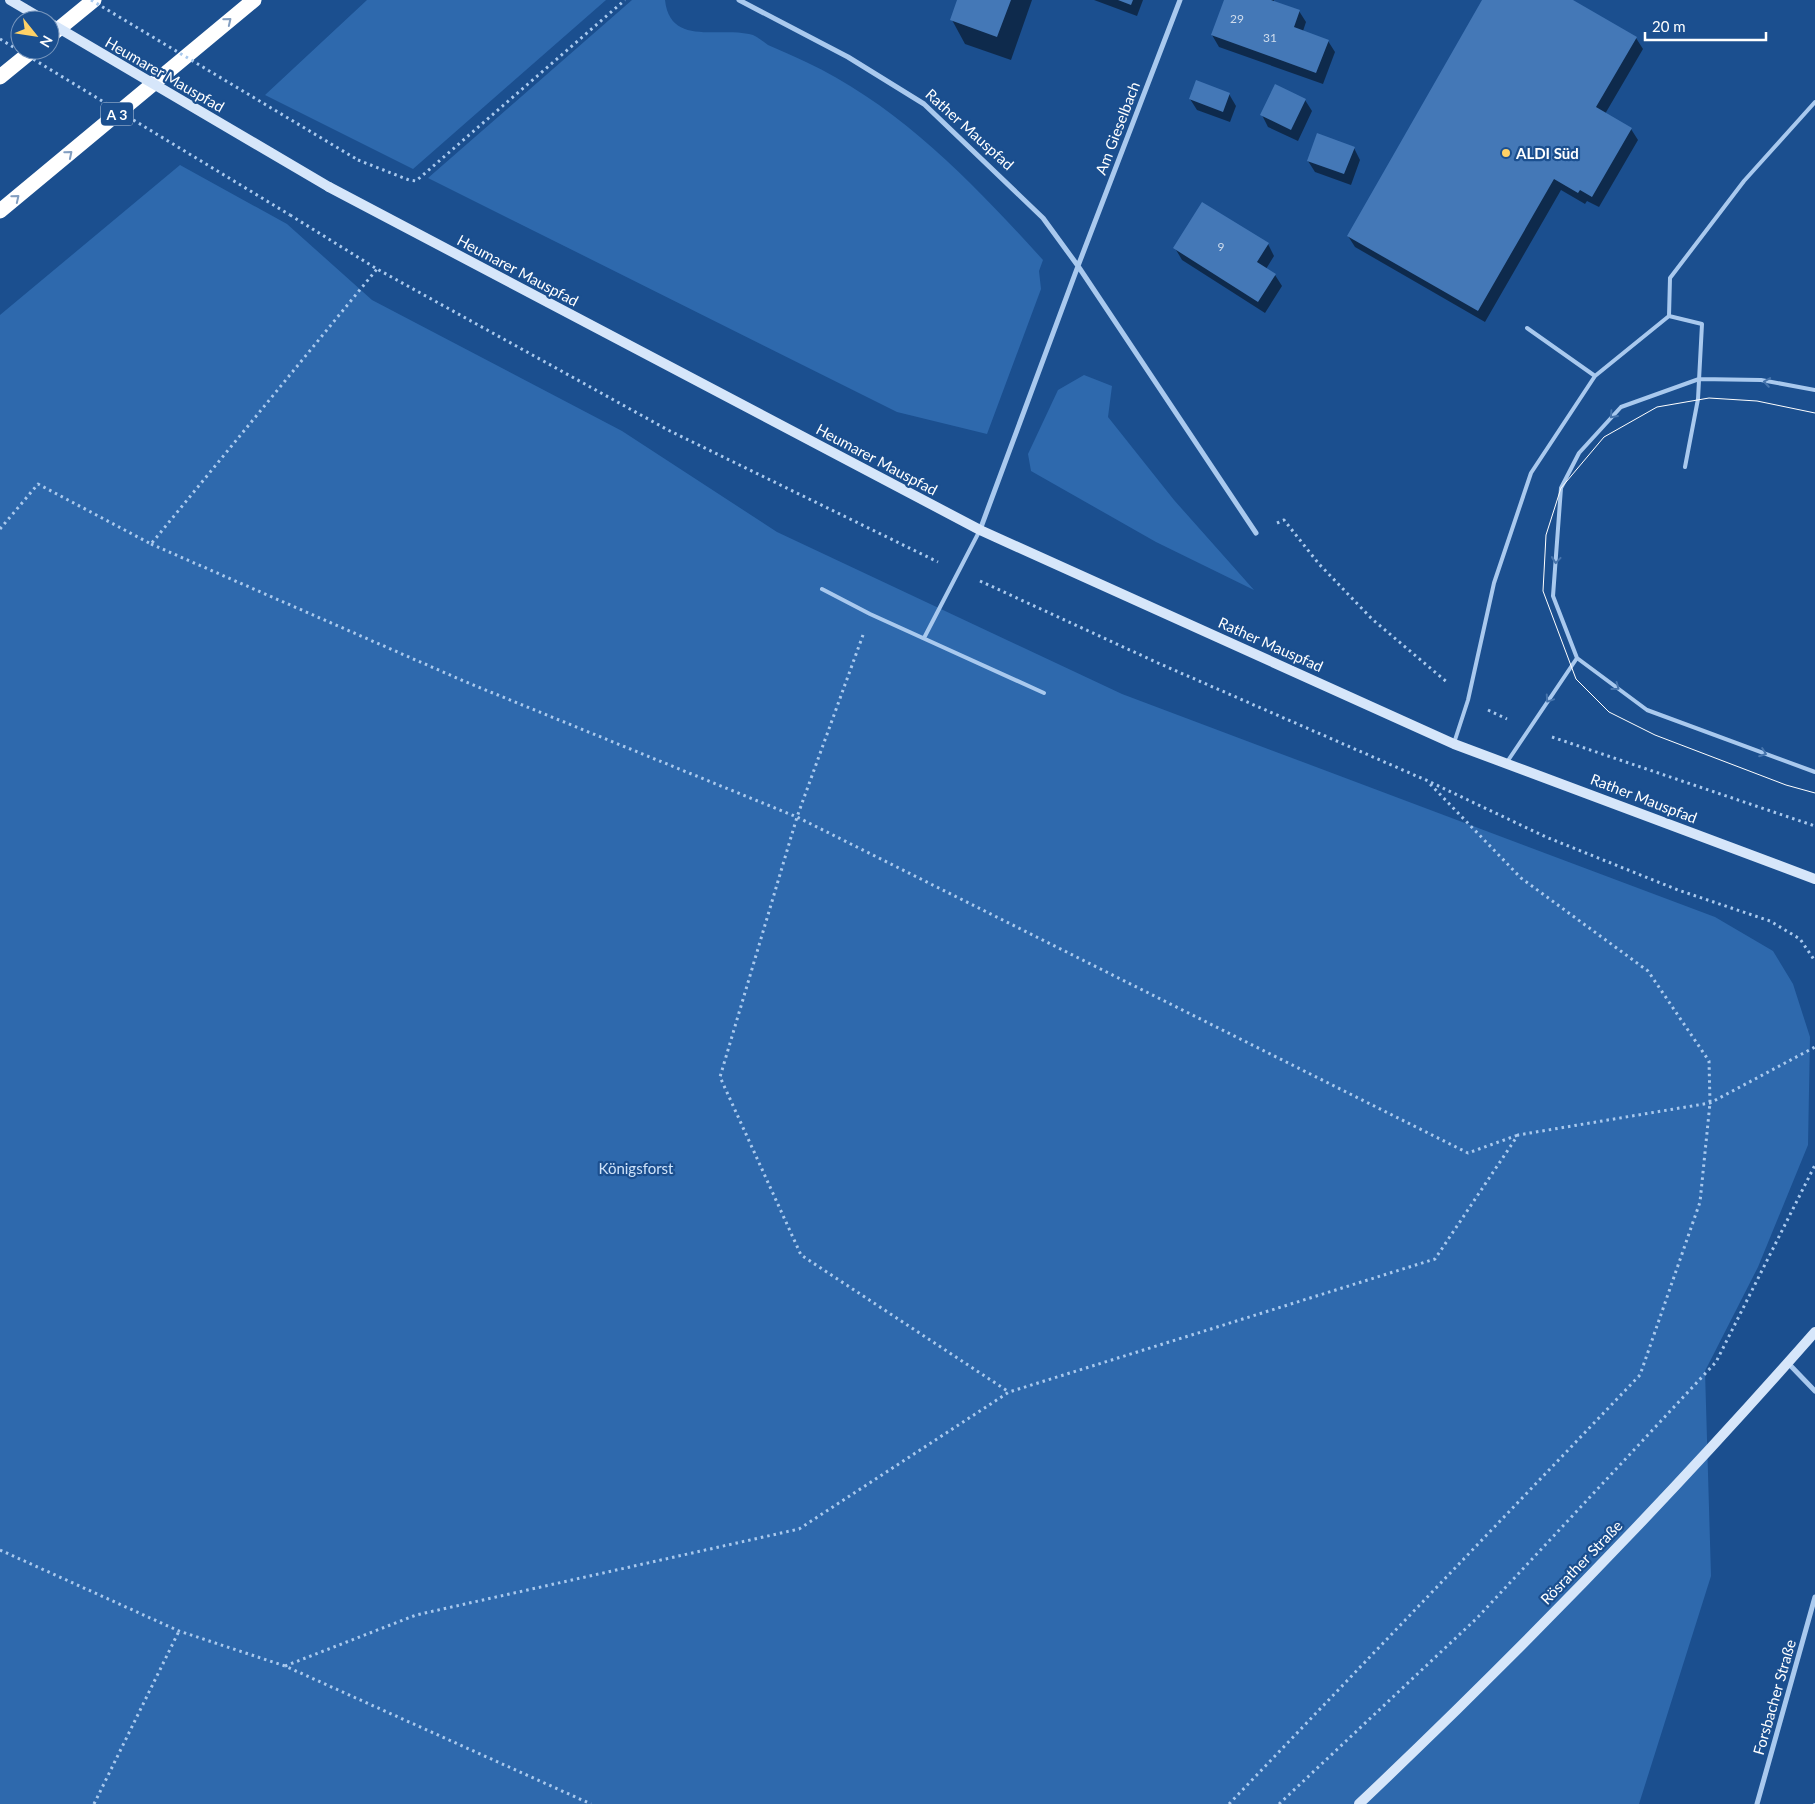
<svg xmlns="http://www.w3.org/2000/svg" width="1815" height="1804" font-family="Lato,sans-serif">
<rect width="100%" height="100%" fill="#1b4f8f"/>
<!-- green -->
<path fill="#2e69ad" d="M367,0H606L413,169L265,95Z
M632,0H665C670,46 717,27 749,34C756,35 762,41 768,45C781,51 794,56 806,62C900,106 975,185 1043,260L1039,271L1041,289L987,434L897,412L428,178Z
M180,165L287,224L372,300L622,431L777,532L1122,694L1715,917L1773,951L1793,984L1810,1037L1808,1145L1758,1267L1705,1371L1711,1576L1639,1804H0V315Z
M1084,375L1112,386L1108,417L1174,500L1254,590L1156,542L1031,471L1028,454L1058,390Z"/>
<!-- shadow -->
<path fill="#0007" d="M959,0H1032L1011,60L965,44L952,20Z
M1094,0H1143L1137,16Z
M1225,0H1274V2L1299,11L1306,22L1303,31L1328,41L1335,52L1323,84L1219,47L1212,35Z
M1484,0H1571L1636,38L1643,49L1605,114L1631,129L1638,140L1599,207L1587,201L1585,204L1561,190L1485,322L1355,247L1348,236Z
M1229,94L1236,106L1230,122L1197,110L1190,99Z
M1305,100L1312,111L1298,141L1268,127L1262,115Z
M1354,148L1360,160L1351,185L1315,172L1308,161Z
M1268,244L1274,256L1266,269L1275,275L1282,286L1265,313L1182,260L1175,248Z"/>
<!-- building -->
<path fill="#4478b7" d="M957,0H1011L997,37L950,20Z
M1118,0H1133L1131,5Z
M1224,0H1271L1300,10L1294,27L1329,40L1316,73L1211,35Z
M1482,0H1573L1637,37L1596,107L1632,128L1592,197L1580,190L1578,193L1554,179L1478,311L1347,236Z
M1196,80L1230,93L1223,112L1189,99Z
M1275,84L1306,99L1291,130L1260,115Z
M1317,133L1355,147L1344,174L1307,161Z
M1202,202L1269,243L1257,262L1276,274L1258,302L1173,248Z"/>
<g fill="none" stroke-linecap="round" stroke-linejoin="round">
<!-- path -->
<path stroke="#a9c9ee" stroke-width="3" stroke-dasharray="2.5 4" stroke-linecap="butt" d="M358,160L409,180L416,181L625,0
M290,215L377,269L668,430L938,562
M1277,523L1284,520L1319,564L1372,619L1448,683
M0,529L38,484L151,544L377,269
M151,544L466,682L797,817L1468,1153L1518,1135
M980,581L1158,663L1428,781L1546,837L1678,890L1770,921L1800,939L1815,961
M863,635L797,817L720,1077L801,1255L1009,1392
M1488,710L1507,719
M1552,737L1815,826
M0,1550L179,1631L285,1666L591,1804
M285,1666L416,1615L799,1529L1009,1392L1435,1259L1518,1135L1710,1103L1815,1047
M94,1804L179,1631
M1229,1804L1640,1375L1700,1202L1710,1103L1709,1061L1648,971L1521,878L1430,784
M1279,1804L1477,1618L1716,1362L1815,1165
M1815,1804V1803"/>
<!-- service -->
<path stroke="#a9c9ee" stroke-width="4" d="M1669,316L1670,278L1744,181L1815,102
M1527,328L1595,376
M1815,390L1761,380L1699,379L1621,407L1579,453L1561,488L1553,596L1577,658L1647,710L1815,772
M822,589L870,614L1044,693
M924,638L980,530
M1454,743L1468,700L1494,583L1531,473L1595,376L1669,316L1702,324L1698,399L1685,467
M1507,762L1577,658"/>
<!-- minor -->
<path stroke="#a9c9ee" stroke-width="5" d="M739,0L848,57L924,104L1043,218L1078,266L1256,533
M980,530L1078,266L1180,0
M1788,1363L1815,1391
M1757,1804L1815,1597"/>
<!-- secondary -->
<path stroke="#d6e6fa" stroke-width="10" d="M10,0L44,20
M329,187L980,530L1454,744L1815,879
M1359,1804C1518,1653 1671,1496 1815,1332"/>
<!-- motorway -->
<path stroke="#fff" stroke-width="15" d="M50,36L94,0
M0,77L33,50
M0,211L254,0"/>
<!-- tram -->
<path stroke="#fff" stroke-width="1" d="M1815,413L1757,401L1709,398L1657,407L1604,437L1561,488L1546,535L1543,591L1576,679L1609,712L1655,735L1786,785L1815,793"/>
<!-- path-bridge -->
<path stroke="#a9c9ee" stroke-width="3" stroke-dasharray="2.5 4" stroke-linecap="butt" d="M91,0L358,160
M0,39L290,215"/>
<!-- secondary-bridge -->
<path stroke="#d6e6fa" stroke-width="10" d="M50,23L329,187"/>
</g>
<!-- one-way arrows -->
<defs><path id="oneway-chevron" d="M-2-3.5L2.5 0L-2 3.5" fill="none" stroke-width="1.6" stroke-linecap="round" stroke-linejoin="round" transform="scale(1.25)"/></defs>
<g stroke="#829ec1">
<use href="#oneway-chevron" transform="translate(228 21) rotate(-39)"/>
<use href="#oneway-chevron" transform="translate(69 154) rotate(-40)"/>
<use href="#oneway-chevron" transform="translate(16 198) rotate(-39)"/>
</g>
<g stroke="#4674ac">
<use href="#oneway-chevron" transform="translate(1767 382) rotate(-171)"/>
<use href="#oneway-chevron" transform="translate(1613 415) rotate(132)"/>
<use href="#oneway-chevron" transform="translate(1556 560) rotate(95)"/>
<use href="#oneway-chevron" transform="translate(1616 687) rotate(36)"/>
<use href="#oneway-chevron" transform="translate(1549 699) rotate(124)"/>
<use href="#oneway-chevron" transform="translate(1763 753) rotate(20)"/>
</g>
<!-- markers -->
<circle fill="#ffd166" stroke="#1b4f8f" stroke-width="2" cx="1506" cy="153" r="5"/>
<g text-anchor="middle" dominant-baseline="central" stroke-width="4.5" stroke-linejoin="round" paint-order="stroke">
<!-- number labels -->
<g font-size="12" fill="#d0dded">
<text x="1237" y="18">29</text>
<text x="1270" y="37">31</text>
<text x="1221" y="246">9</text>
</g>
<!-- shield labels -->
<rect fill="#1b4f8f" stroke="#bbcadd" stroke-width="1" x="101" y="102.5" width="32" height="23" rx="4"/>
<g font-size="14" font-weight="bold" fill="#fff">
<text x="117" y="114">A 3</text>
</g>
<!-- street labels -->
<g font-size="15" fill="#fff" stroke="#1b4f8f">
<text transform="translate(165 74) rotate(30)">Heumarer Mauspfad</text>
<text transform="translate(1117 128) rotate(-69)">Am Gieselbach</text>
<text transform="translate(970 129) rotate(42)">Rather Mauspfad</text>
<text transform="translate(518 270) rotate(28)">Heumarer Mauspfad</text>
<text transform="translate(877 459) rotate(28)">Heumarer Mauspfad</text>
<text transform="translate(1271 644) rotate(24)">Rather Mauspfad</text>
<text transform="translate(1644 798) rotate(21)">Rather Mauspfad</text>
<text transform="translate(1581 1562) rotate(-46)">Rösrather Straße</text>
<text transform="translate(1774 1697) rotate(-74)">Forsbacher Straße</text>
</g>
<!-- poi labels -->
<g font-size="15" font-weight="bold" fill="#fff" stroke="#1b4f8f" text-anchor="start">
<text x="1516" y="153">ALDI Süd</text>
</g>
<!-- park labels -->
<g font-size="15" fill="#cfe3fa" stroke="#1b4f8f">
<text x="636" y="1168">Königsforst</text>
</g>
</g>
<!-- north arrow -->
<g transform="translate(35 35) rotate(120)"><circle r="24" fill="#1b4f8f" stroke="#7695bc"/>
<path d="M0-4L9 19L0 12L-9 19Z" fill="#ffd166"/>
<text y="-8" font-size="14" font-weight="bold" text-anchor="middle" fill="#ffffff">N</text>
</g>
<!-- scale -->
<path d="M1645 32v8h121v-8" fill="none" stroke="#ffffff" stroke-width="2.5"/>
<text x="1652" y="32" font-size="15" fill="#ffffff" stroke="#1b4f8f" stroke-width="4" paint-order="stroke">20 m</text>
</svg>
